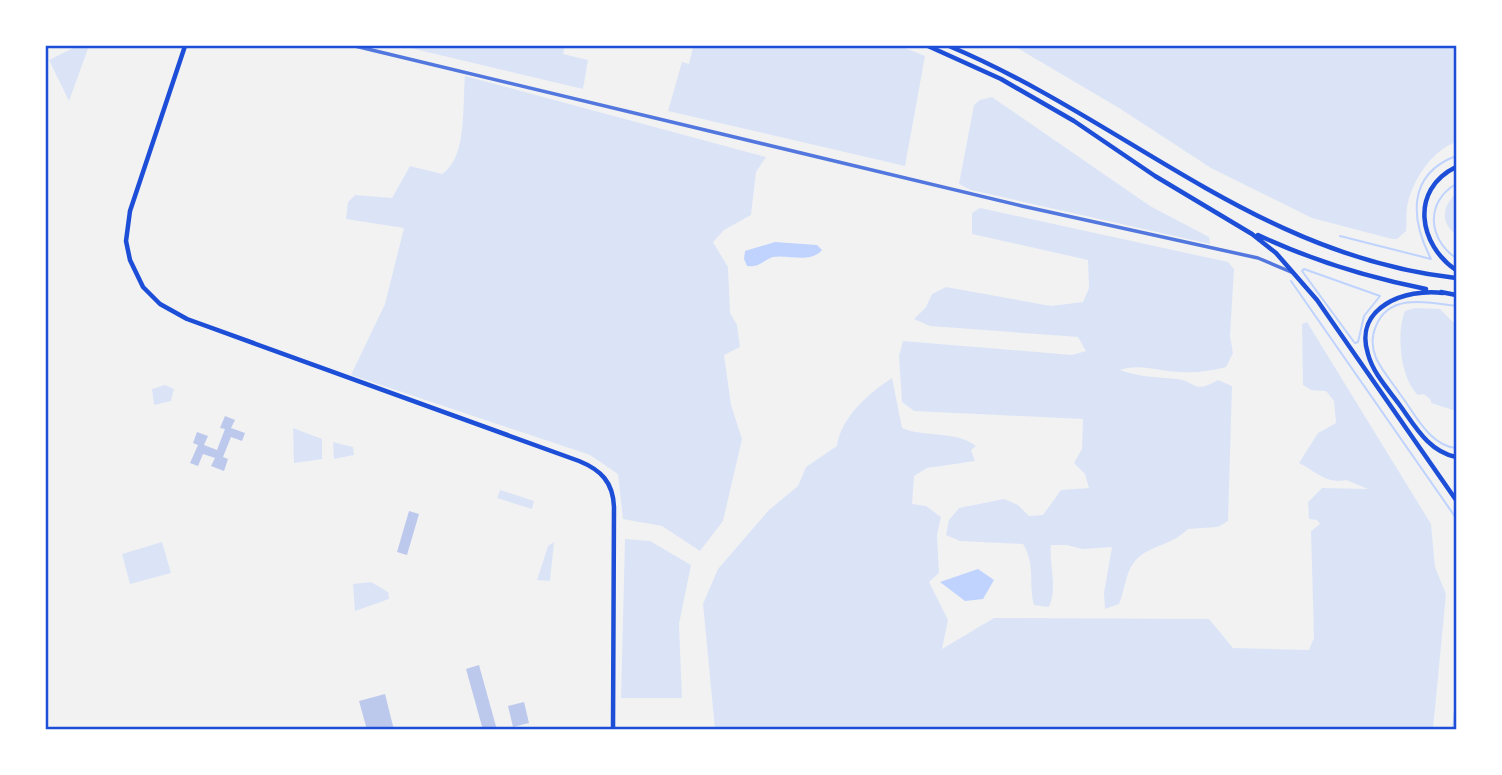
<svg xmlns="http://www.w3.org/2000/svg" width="1502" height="775" font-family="'Golos Text',sans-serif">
<rect width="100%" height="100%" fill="#f2f2f2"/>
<!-- green -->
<path fill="#dbe4f7" d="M77,46H89L69,101L49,60Z
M402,46H565L563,54L588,60L583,89Z
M689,46H900L925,56L905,166L668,111L682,62L689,64L693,47Z
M1014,46H1456V142C1431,151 1411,182 1407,208C1406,215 1407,223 1406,231L1397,239H1392L1312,218L1211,168L1119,108Z
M465,76L766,157L756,172L751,215L724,230L713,242L728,267L730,313L737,325L740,347L724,355L731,405L742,439L723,521L700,551L662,526L623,519L618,474L590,455L351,375L385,304L404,228L346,219L348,202L355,195L392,198L410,166L442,174C468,157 462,104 465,76Z
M992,97L1150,206L1209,237L1210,244L971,190L959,184L974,105L980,100Z
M1456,193V235C1440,222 1442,207 1456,193Z
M980,208L1228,262L1234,269L1230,336L1233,353L1226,367C1211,371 1197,373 1181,372C1159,372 1141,363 1120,370C1139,377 1156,377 1176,379C1197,381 1192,395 1218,380L1232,386L1228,521L1218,527L1188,529C1171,546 1149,545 1135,561C1125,573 1125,590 1119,604L1105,609L1104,593L1112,547L1082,549L1067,545H1051C1049,568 1058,586 1049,607L1034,605C1028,581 1036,566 1023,544L960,541L946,535L949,520L959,508L1004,499L1018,505L1029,516L1043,515L1061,490L1089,488L1085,474L1074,463L1082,449L1083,419L914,411L902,402L899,356L903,341L1072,355L1086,351L1078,337L930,326L914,319L926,307L932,294L946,287L1051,306L1083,302L1089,288L1088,260L972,234V213Z
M1415,308L1440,309L1454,323L1456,411L1431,403V400L1424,394L1418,395C1400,378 1396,332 1405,311Z
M1307,322L1431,524L1435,567L1446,594L1433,729H715L703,604L718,569L769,510L798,486L806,467L837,446C841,417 869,393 892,378L902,428C926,438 955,430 976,446L971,450L975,461L927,468L914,476L912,504L926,506L941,517L937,535L939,573L929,582L948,620L942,649L994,618L1209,619L1233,648L1309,650L1314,638L1311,531L1320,524L1317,520L1309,519L1308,502L1322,488L1368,489L1346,480C1328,485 1315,471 1299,463L1318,433L1336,423L1334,401L1326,391L1311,390L1303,385L1302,324Z
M165,385L174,389L171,401L154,405L152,389Z
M293,428L322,439V459L294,463Z
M333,442L353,447L354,455L334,459Z
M500,490L534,501L532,509L497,498Z
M625,539L650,541L691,565L679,624L682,698H621Z
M162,542L171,573L130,584L122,554Z
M554,542L550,581L537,580L548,546Z
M371,582L388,592L389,599L355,611L353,584Z"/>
<!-- water -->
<path fill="#bfd3fe" d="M775,242L817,245L822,250C810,264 789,254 773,257C763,260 760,268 747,266L744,259L745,251Z
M978,569L994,580L983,599L965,601L940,582Z"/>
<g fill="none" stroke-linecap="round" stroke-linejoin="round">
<!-- stream -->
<path stroke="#bfd3fe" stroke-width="2" d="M1456,184C1425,202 1428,239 1456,258
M1340,236L1431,259C1411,220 1406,175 1456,156
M1302,271L1304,269L1380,296L1364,316L1358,342L1355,343
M1302,271L1354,342
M1291,281L1456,518
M1456,306C1428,302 1389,293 1376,326C1371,337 1372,348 1376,358C1382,371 1392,382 1400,394C1415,414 1429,445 1456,448
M1453,730L1456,698"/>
</g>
<!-- building -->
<path fill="#bdc9ec" d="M225,416L235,420L231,428L245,433L242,441L231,437L223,457L228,459L224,471L211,466L215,458L203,454L198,466L190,463L198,445L193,443L197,432L208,436L204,445L217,450L225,429L220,428Z
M409,511L419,514L407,555L397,552Z
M479,665L497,730H483L466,669Z
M385,694L394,730H367L359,701Z
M524,702L529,723L513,727L508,706Z"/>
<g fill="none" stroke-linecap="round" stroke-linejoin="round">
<!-- minor -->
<path stroke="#5277de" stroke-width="3.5" d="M355,46L1022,206L1258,258L1291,272"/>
<!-- secondary -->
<path stroke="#1d4ed8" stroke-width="4.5" d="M185,46L130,211L126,241L130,260L143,287L160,304L187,319L579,461C601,470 613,482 614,507L613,730
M928,46L1001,79L1074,121L1155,176L1252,234L1276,253L1317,300L1456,500
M949,46C1125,120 1258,256 1456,278
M1456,167C1409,190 1419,245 1456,270
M1258,235C1313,261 1366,277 1426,289
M1441,292L1456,295
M1443,293C1406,288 1353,307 1368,354C1373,373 1388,389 1399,404C1415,426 1428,451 1456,457"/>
</g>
<!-- border -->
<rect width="1502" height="775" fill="none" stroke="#ffffff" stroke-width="94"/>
<rect x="47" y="47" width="1408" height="681" fill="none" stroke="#1d4ed8" stroke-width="2.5"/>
</svg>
